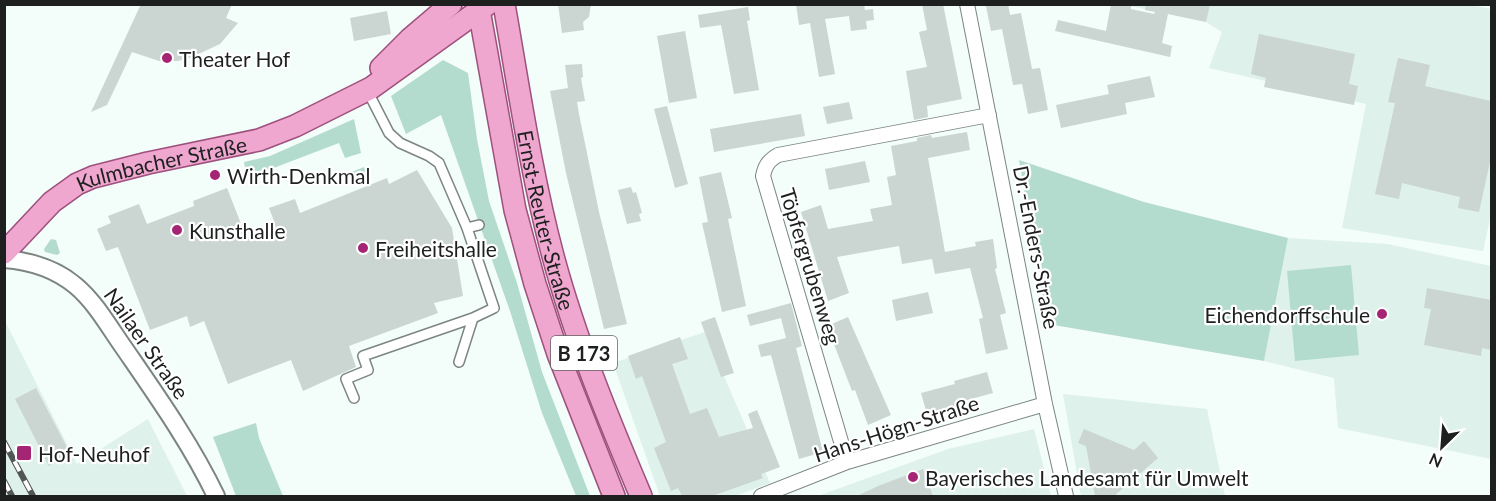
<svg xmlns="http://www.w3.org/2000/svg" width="1496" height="501" font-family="Lato,sans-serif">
<rect width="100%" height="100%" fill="#f3fdf9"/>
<!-- built -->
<path fill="#def1ea" d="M1465,4L1491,9L1492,210L1483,251L1342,228L1366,104L1209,68L1222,32L1206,22L1126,5Z
M1288,238L1387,244L1491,266V459L1338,428L1334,378L1264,361Z
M4,319L77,464L148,419L187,496H5Z
M705,332L770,483L735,496H660L613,363Z
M1063,394L1207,409L1225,496H1081Z
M1034,429L1051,496H818L948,449Z"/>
<!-- green -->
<path fill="#b4dcce" d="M443,60L468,73L477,139L489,201L517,283L542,372L590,496H576L542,413L510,311L441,115L406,134L391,96Z
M354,119L361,153L345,158L339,143L271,169L246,173L244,162L270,156Z
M1019,160L1144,202L1288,238L1264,361L1048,324Z
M364,167L369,180L356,185L352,172Z
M51,239L56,240L60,253L57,255L45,252L44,249Z
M1351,265L1359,355L1295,361L1287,271Z
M256,423L259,438L283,496H236L213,437Z"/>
<!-- building -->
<path fill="#cbd5d1" d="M141,4H232L226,18L238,23L220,44L192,57L178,61H159L132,52L107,105L91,112Z
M558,4H591L589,17L583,22L584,30L562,33Z
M796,4H864L865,10L873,9L874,20L866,21L867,29L851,31L849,16L825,19L835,74L819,77L810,23L799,25Z
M922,4H943L962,99L927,106L928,117L914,120L906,71L927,67L919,32L927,30Z
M992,4H1008L1010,15L1021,13L1032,69L1040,68L1048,110L1028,114L1022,84L1013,85L1002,29L991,31L986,6Z
M1111,4H1131V9L1154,14L1155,12L1145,10L1146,4H1210L1206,22L1168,14L1162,43L1172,46L1170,57L1055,31L1058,20L1106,31Z
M748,7L750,20L747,21L759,90L734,94L721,25L700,28L698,15Z
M387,11L391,34L354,41L350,18Z
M685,31L697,98L669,103L657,36Z
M1259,34L1355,54L1349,84L1358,86L1354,105L1264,87L1266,78L1251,74Z
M1398,58L1430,65L1425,86L1491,101V157L1479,212L1458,208L1460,197L1402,183L1399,199L1375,194L1395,103L1388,102Z
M582,64L583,77L581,78L585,101L577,102L579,114L599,212L627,324L604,329L566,173L550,91L568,88L565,65Z
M1150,76L1155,97L1125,103L1127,114L1061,128L1056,105L1109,94L1107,85Z
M849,102L853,119L827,124L823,107Z
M667,106L688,184L675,188L654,109Z
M801,114L805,136L714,152L710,129Z
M967,132L970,150L928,158L945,252L976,246L975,242L993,239L997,268L995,269L1006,313L1000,315L1008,349L986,354L979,319L983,318L970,268L935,274L932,259L902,264L899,246L837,257L849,293L828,301L801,212L821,205L828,229L873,221L870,209L892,205L887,177L896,175L891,146L917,141V138L931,135L932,138Z
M865,161L870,182L829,190L825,169Z
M417,170L452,228L463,296L434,303L438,313L349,346L356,367L303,391L291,360L228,384L204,321L190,327L187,316L150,330L118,247L106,251L97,229L111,223L108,216L139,204L147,224L194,206L193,201L227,188L247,239L269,230L266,224L274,221L269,208L295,199L300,213L387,178L389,184Z
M721,172L732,218L728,219L746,306L722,312L702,223L708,222L699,177Z
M631,187L633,193L636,192L642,213L639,214L641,221L627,224L618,190Z
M1427,288L1491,300V350L1482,348L1481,356L1424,345L1431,309L1424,308Z
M928,292L933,313L896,321L892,300Z
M791,303L802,346L796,348L823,452L799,459L771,355L761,357L758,345L786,338L781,318L750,326L747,315Z
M715,317L734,373L721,377L701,322Z
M848,317L891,415L868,425L855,390L852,391L827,326Z
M680,337L688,359L672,364L690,414L707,408L719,437L753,428L748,414L757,410L780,467L761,474L763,478L712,496H682L678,488L671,491L654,448L666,442L642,376L636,379L628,356Z
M987,372L993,393L960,402L961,406L927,414L921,393L955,384L954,381Z
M36,388L71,455L49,466L15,399Z
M1084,429L1134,450L1144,441L1158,458L1114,496H1095L1086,446L1078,443Z
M923,469L933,496H857L878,486Z"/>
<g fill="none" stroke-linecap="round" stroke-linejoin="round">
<!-- pedestrian casing -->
<g stroke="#7c8582" stroke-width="12">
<path id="pedestrian" d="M467,228L479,225
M459,362L473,318
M354,398L346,379L368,370L363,356L473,318L494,308L467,228L439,163L429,156L400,143L389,133L367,90"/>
</g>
<!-- minor casing -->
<g stroke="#7c8582" stroke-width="16">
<path id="minor" d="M967,4L1045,404L1066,496
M847,462L763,176C765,166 768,161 778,155L989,115
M761,496L847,462L1045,404"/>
</g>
<!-- tertiary casing -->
<g stroke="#7c8582" stroke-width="20">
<path id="tertiary" d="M4,259C30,261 56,269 76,286C96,303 109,327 124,348C157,396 191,444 216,496"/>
</g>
<!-- primary casing -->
<g stroke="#9e517d" stroke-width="24">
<g id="primary">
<path d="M478,4L515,210L535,284L558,354L614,496"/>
<path id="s1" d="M504,4C519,89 531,173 553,256C575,338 608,418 641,496"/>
<path d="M381,68L410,39L451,4"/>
<path id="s2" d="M4,253L52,202L77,184L93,177L148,163L259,140L295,126L371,88L488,4"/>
</g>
</g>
<!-- pedestrian -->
<use href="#pedestrian" stroke="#fff" stroke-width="9"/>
<!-- minor -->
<use href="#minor" stroke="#fff" stroke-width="14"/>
<!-- tertiary -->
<use href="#tertiary" stroke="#fff" stroke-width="16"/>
<!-- primary -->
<use href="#primary" stroke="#efa6cf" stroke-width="21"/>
<!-- rail casing -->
<g stroke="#515654" stroke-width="6">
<path id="rail" d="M4,442L33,496
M4,481L12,496"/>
</g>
<!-- rail -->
<use href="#rail" stroke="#fff" stroke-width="4" stroke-dasharray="11" stroke-linecap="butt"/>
</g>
<!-- markers -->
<g fill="#a52575" stroke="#fff" stroke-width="2">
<circle cx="167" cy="58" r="6"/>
<circle cx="215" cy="175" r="6"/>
<circle cx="177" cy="230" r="6"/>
<circle cx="363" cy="248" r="6"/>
<circle cx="1382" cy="314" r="6"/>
<rect x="16" y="445" width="16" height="16" rx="3"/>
<circle cx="913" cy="477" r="6"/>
</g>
<g text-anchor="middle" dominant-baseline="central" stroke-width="4.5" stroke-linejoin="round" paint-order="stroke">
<!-- shield labels -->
<rect fill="#fff" stroke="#616362" stroke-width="1.5" x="551" y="336" width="66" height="34" rx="4.5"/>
<g font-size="20" font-weight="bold" fill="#1d201f">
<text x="584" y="353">B 173</text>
</g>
<!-- poi labels -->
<g font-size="21" fill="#1d201f" stroke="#fff" text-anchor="start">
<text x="179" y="58">Theater Hof</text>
<text x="227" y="175">Wirth-Denkmal</text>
<text x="189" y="230">Kunsthalle</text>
<text x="375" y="248">Freiheitshalle</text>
<text x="1370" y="314" text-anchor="end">Eichendorffschule</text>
<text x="38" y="453">Hof-Neuhof</text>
<text x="925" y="477">Bayerisches Landesamt für Umwelt</text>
</g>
<!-- street labels -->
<g font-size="21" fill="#1d201f" stroke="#fff">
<text stroke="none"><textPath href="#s2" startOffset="188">Kulmbacher Straße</textPath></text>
<text stroke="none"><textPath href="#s1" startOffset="220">Ernst-Reuter-Straße</textPath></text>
<text transform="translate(1037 247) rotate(79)">Dr.-Enders-Straße</text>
<text transform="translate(811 266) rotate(73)">Töpfergrubenweg</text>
<text transform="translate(147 343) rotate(55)">Nailaer Straße</text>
<text transform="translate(896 428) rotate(-18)">Hans-Högn-Straße</text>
</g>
</g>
<!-- border -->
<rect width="1496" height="501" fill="none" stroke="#1d201f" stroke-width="12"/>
<!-- north arrow -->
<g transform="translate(1442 447) rotate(205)" stroke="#ffffff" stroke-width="4.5" paint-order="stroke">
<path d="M0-4.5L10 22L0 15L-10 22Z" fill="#1d201f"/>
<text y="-9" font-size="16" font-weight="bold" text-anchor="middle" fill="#1d201f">N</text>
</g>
</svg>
